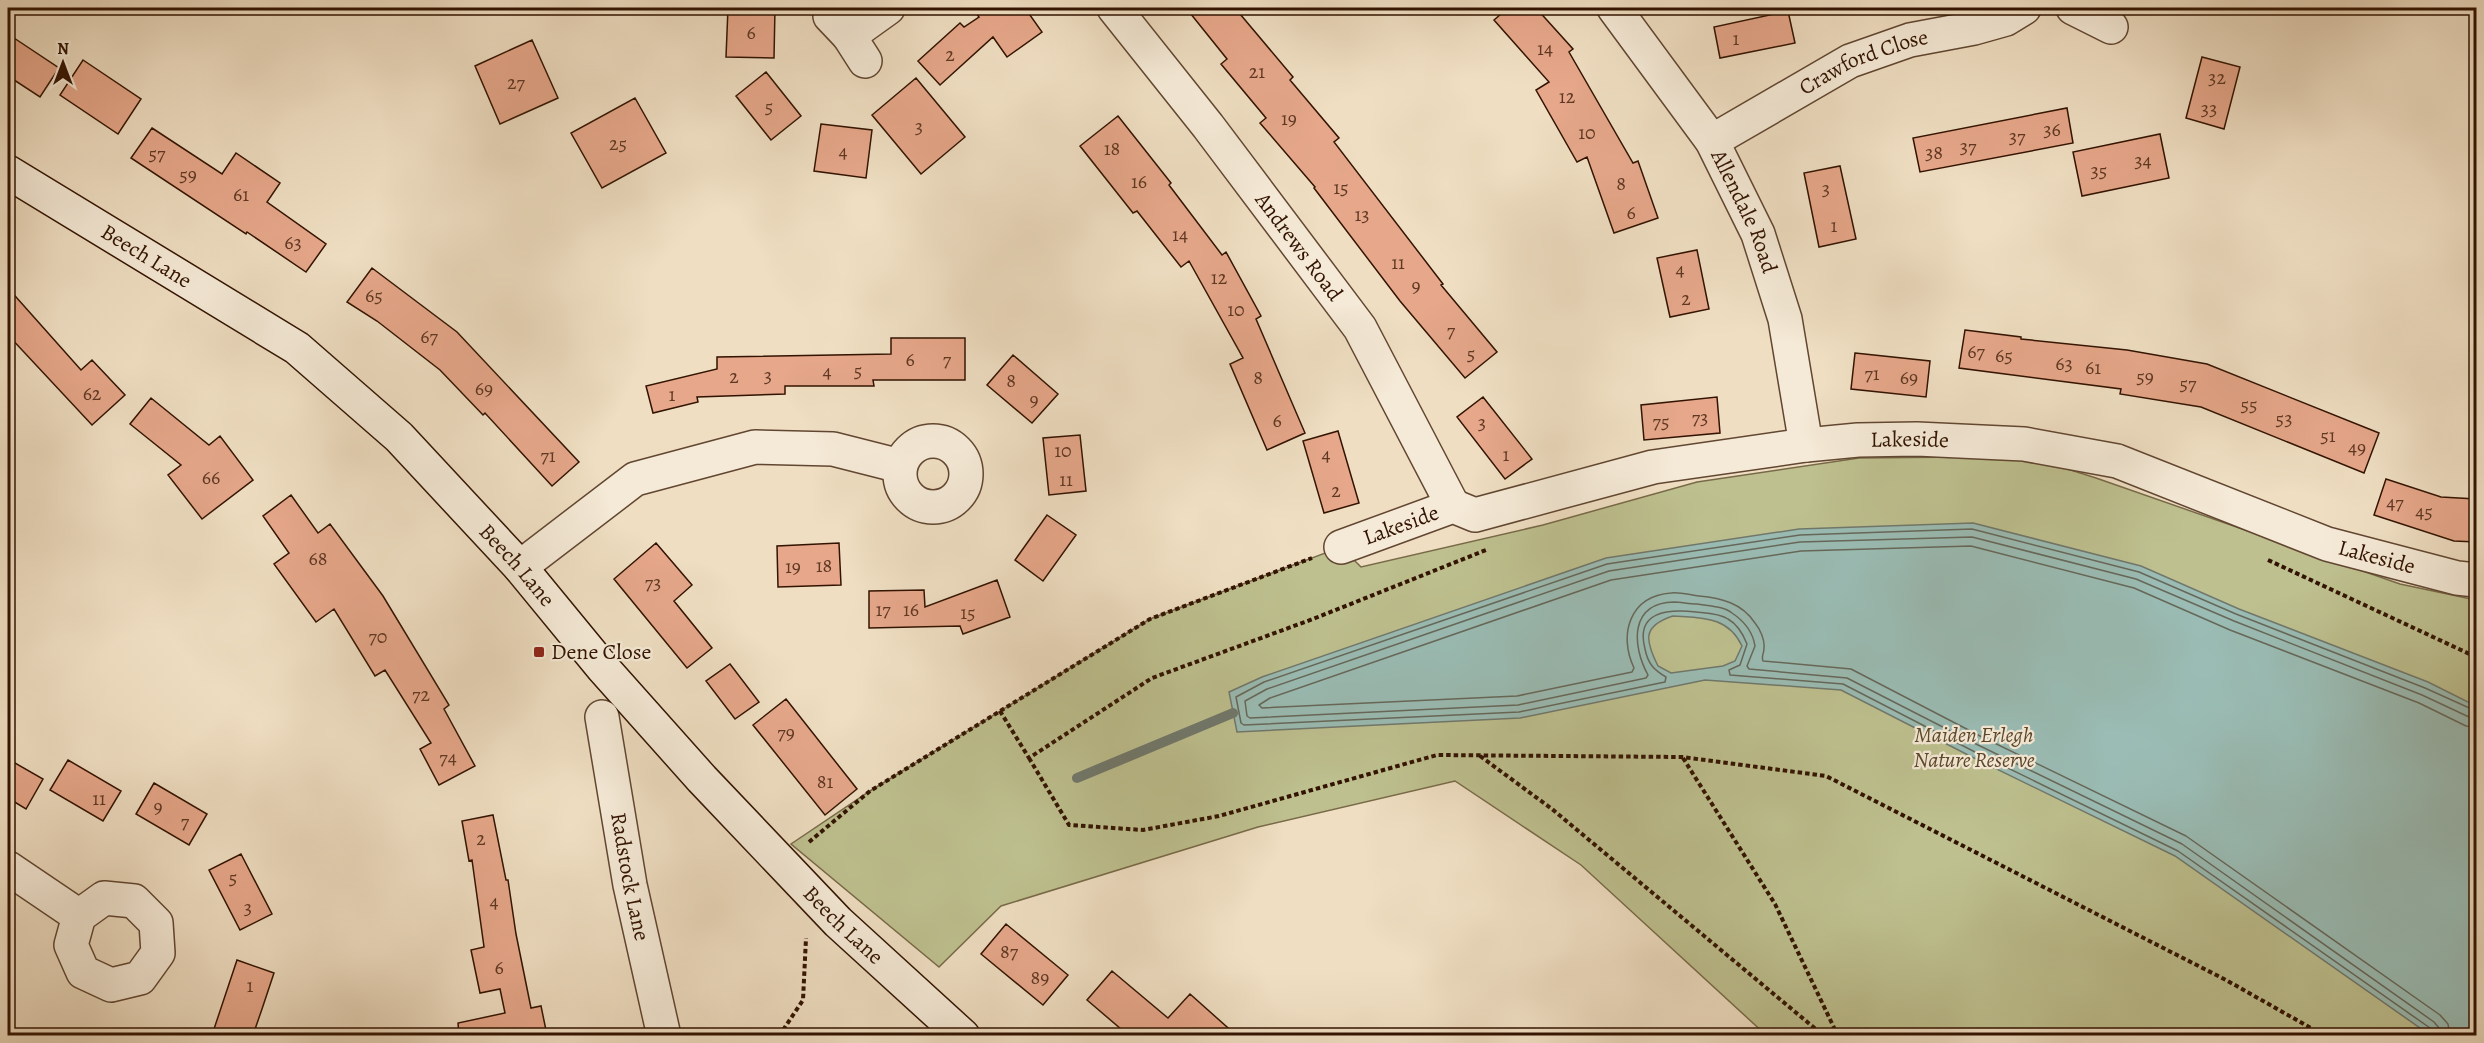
<svg xmlns="http://www.w3.org/2000/svg" width="2484" height="1043" font-family="Alegreya,serif">
<rect width="100%" height="100%" fill="#efdec2"/>
<filter id="stains"><feTurbulence type="fractalNoise" baseFrequency=".00333" numOctaves="4"/><feColorMatrix values="0 0 0 0 .2 0 0 0 0 .09 0 0 0 0 .02 0 0 0 .5 -.17"/></filter>
<radialGradient id="worn" r=".72"><stop offset=".6" stop-color="#630" stop-opacity="0"/><stop offset="1" stop-color="#630" stop-opacity=".3"/></radialGradient>
<!-- green -->
<path fill="#bec08f" stroke="#786a48" stroke-width="1.5" d="M1964,457L2039,460L2096,478L2400,584L2476,600V1035H1766L1581,865L1455,781L1258,827L1001,906L939,967L791,844L870,791L1150,619L1341,547L1361,567L1543,525L1697,482L1859,458Z"/>
<!-- water -->
<path fill="#9abcb4" stroke="#70786c" stroke-width="1.5" fill-rule="evenodd" d="M1973,523L2141,566L2239,609L2428,682L2476,706V1035H2430L2175,856L1972,757L1841,690L1705,680L1520,718L1237,732L1229,692L1262,677L1606,558L1799,529ZM1673,616C1702,618 1728,616 1742,646L1735,661L1723,666L1671,673L1658,666C1645,640 1642,626 1673,616Z"/>
<g fill="none" stroke-linecap="round" stroke-linejoin="round">
<!-- shore -->
<path stroke="#66685a" stroke-width="1.5" d="M2433,1036L2430,1028L2178,851L1975,752L1843,684L1730,675L1729,670L1740,665L1747,644C1743,634 1737,624 1728,619C1719,613 1706,613 1696,612C1668,609 1635,611 1645,649C1648,664 1654,670 1666,677L1665,682L1519,712L1244,725L1241,723L1236,697L1264,682L1607,564L1800,535L1972,529L2139,572L2236,614L2425,688L2476,711
M2441,1036L2439,1028L2434,1022L2182,844L1978,745L1847,678L1749,669L1747,666L1755,646C1753,633 1744,621 1732,613C1723,606 1708,606 1697,604C1689,604 1681,602 1674,602C1629,603 1632,646 1648,675L1646,678L1518,705L1250,718L1247,716L1245,701L1267,689L1609,571L1800,542L1972,537L2136,579L2234,621L2422,695L2469,717L2476,718
M2450,1036L2448,1024L2440,1015L2186,836L1982,737L1851,669L1763,661C1761,656 1764,654 1764,648C1765,640 1760,629 1755,623C1742,603 1721,598 1699,596C1690,595 1680,592 1671,593C1630,596 1618,634 1634,668L1632,672L1517,696L1262,708L1259,705L1270,698L1611,580L1801,551L1971,546L2134,588L2230,630L2419,703L2466,726L2476,727"/>
<!-- stream -->
<path stroke="#70786c" stroke-width="10" d="M1077,778L1233,713"/>
</g>
<!-- building -->
<path fill="#e6a78a" stroke="#321301" stroke-width="1.5" d="M728,8H775L774,58L726,57Z
M972,8H1025L1042,32L1007,57L993,37L940,85L918,61L960,23L964,27L979,17Z
M1186,8H1235L1293,77L1290,80L1339,138L1334,142L1443,284L1441,285L1497,352L1465,378L1400,301L1314,188L1315,187L1260,123L1266,118L1221,64L1227,59Z
M1508,8H1536L1573,49L1569,52L1633,163L1638,161L1658,218L1614,233L1587,157L1577,162L1536,90L1549,82L1494,20Z
M1788,11L1795,43L1720,58L1714,27Z
M8,34L59,68L40,97L8,76Z
M532,40L558,98L500,124L475,66Z
M2202,57L2240,67L2224,129L2186,118Z
M83,60L141,99L118,134L60,95Z
M766,72L801,116L771,140L736,96Z
M916,78L965,137L921,174L872,115Z
M635,98L666,153L602,188L571,133Z
M2067,108L2073,143L1920,172L1913,138Z
M1118,116L1171,183L1169,185L1222,255L1226,252L1261,316L1256,319L1305,433L1267,450L1230,364L1243,358L1189,261L1181,267L1137,211L1133,213L1080,146Z
M821,124L872,130L866,178L814,171Z
M152,128L222,174L236,153L280,183L267,202L326,244L306,272L247,232L246,234L131,158Z
M2160,134L2169,178L2082,196L2073,152Z
M1840,166L1856,239L1819,247L1804,173Z
M1697,250L1709,309L1670,317L1657,258Z
M372,268L457,332L579,462L552,486L485,413L483,415L440,370L377,321L347,302Z
M8,288L81,370L92,360L125,395L92,425L8,335Z
M1965,330L2021,337V339L2127,350L2207,364L2379,433L2364,473L2201,407L2120,394L2121,389L1959,368Z
M891,338H965V380H873L874,386H785V394L697,397L698,402L653,413L646,386L717,369V357L891,354Z
M1855,353L1930,361L1926,397L1851,389Z
M1013,355L1058,394L1032,423L987,385Z
M1483,397L1532,459L1505,479L1457,417Z
M1717,397L1720,433L1644,440L1641,405Z
M151,398L209,445L220,436L253,480L202,519L168,475L181,465L130,424Z
M1338,431L1359,503L1324,513L1303,441Z
M1080,435L1086,491L1049,495L1043,438Z
M2386,479L2441,497L2476,499V542L2454,541L2374,515Z
M291,495L318,533L330,524L383,596L449,705L444,709L475,766L439,785L420,749L431,743L385,670L375,676L334,609L316,622L274,564L289,553L263,516Z
M1047,515L1076,535L1043,581L1015,560Z
M656,543L692,585L674,601L712,648L687,668L614,579Z
M839,543L841,585L778,587L777,546Z
M997,580L1010,617L963,634L960,626L869,628V591L924,590L925,607Z
M730,664L759,702L735,719L706,681Z
M786,699L857,789L825,815L753,725Z
M8,759L43,779L26,809L8,798Z
M68,760L121,791L103,821L50,790Z
M154,783L207,814L189,845L136,814Z
M493,815L506,880H508L516,934L531,1008L541,1006L547,1035H459L458,1023L505,1013L500,989L480,993L471,950L484,947L472,860L469,861L462,821Z
M241,854L272,914L240,930L209,870Z
M1006,924L1068,975L1043,1005L981,954Z
M237,960L274,973L262,1009L253,1035H212Z
M1112,971L1168,1018L1190,994L1236,1035H1128L1087,1000Z"/>
<g fill="none" stroke-linecap="round" stroke-linejoin="round">
<!-- street casing -->
<g stroke="#614631" stroke-width="36">
<g id="street">
<path id="s1" d="M1114,8L1208,126L1360,328L1453,506"/>
<path id="s2" d="M1614,8L1712,141L1758,234L1785,319L1806,445"/>
<path d="M2073,8L2111,27"/>
<path d="M830,16L849,36L888,8"/>
<path d="M849,36L865,61"/>
<path id="s3" d="M1712,141L1850,61L1910,40L1974,28L2006,19L2024,8"/>
<circle cx="933" cy="474" r="33"/>
<path id="s4" d="M1341,547L1453,506L1475,515L1653,467L1806,445L1858,440L1917,439L2024,444L2117,461L2327,544L2457,578L2476,580"/>
<path d="M520,567L635,479L755,447L833,449L900,466"/>
<path id="s5" d="M602,717L630,885L664,1036"/>
<path d="M8,868L79,916"/>
<path d="M104,898L134,901L156,923L158,953L140,978L111,985L83,972L71,945L79,916Z"/>
</g>
</g>
<!-- secondary casing -->
<g stroke="#321301" stroke-width="36">
<g id="secondary">
<path id="s6" d="M8,172L297,348L399,437L520,567L603,668L702,779L838,922L963,1036"/>
</g>
</g>
<!-- path -->
<path stroke="#321301" stroke-width="4" stroke-dasharray="4.5 3" stroke-linecap="butt" d="M2268,560L2476,657
M1000,711L1029,758L1152,678L1313,619L1486,550
M1480,756L1552,809L1824,1036
M1029,758L1069,825L1143,830L1219,816L1437,755L1682,757L1826,776L2226,980L2325,1036
M1683,758L1775,904L1838,1036
M809,842L870,791L1150,619L1312,558
M779,1036L803,1000L806,938"/>
<!-- street -->
<use href="#street" stroke="#f5ead7" stroke-width="33"/>
<!-- secondary -->
<use href="#secondary" stroke="#f5ead7" stroke-width="33"/>
</g>
<!-- markers -->
<rect fill="#8f2418" stroke="#f5ead7" stroke-width="2" x="533" y="646" width="12" height="12" rx="3"/>
<g text-anchor="middle" dominant-baseline="central" stroke-width="4.5" stroke-linejoin="round" paint-order="stroke">
<!-- number labels -->
<g font-size="20" fill="#5f3823">
<text x="751" y="32">6</text>
<text x="1736" y="38">1</text>
<text x="1545" y="48">14</text>
<text x="950" y="54">2</text>
<text x="1257" y="71">21</text>
<text x="2217" y="77">32</text>
<text x="516" y="82">27</text>
<text x="1567" y="96">12</text>
<text x="769" y="106">5</text>
<text x="2209" y="108">33</text>
<text x="1289" y="118">19</text>
<text x="919" y="126">3</text>
<text x="2052" y="129">36</text>
<text x="1587" y="132">10</text>
<text x="2017" y="136">37</text>
<text x="618" y="143">25</text>
<text x="1968" y="146">37</text>
<text x="1112" y="148">18</text>
<text x="843" y="151">4</text>
<text x="1934" y="152">38</text>
<text x="157" y="153">57</text>
<text x="2143" y="160">34</text>
<text x="2099" y="170">35</text>
<text x="188" y="174">59</text>
<text x="1139" y="181">16</text>
<text x="1621" y="183">8</text>
<text x="1341" y="187">15</text>
<text x="1826" y="188">3</text>
<text x="241" y="194">61</text>
<text x="1631" y="212">6</text>
<text x="1362" y="214">13</text>
<text x="1834" y="225">1</text>
<text x="1180" y="234">14</text>
<text x="293" y="242">63</text>
<text x="1398" y="262">11</text>
<text x="1680" y="269">4</text>
<text x="1219" y="277">12</text>
<text x="1416" y="285">9</text>
<text x="374" y="295">65</text>
<text x="1686" y="298">2</text>
<text x="1236" y="309">10</text>
<text x="1451" y="330">7</text>
<text x="429" y="336">67</text>
<text x="1976" y="351">67</text>
<text x="1471" y="353">5</text>
<text x="2004" y="355">65</text>
<text x="910" y="359">6</text>
<text x="947" y="359">7</text>
<text x="2064" y="363">63</text>
<text x="2093" y="367">61</text>
<text x="858" y="370">5</text>
<text x="827" y="371">4</text>
<text x="1872" y="373">71</text>
<text x="768" y="375">3</text>
<text x="734" y="376">2</text>
<text x="2145" y="376">59</text>
<text x="1258" y="377">8</text>
<text x="1909" y="377">69</text>
<text x="1011" y="380">8</text>
<text x="2188" y="383">57</text>
<text x="484" y="388">69</text>
<text x="92" y="393">62</text>
<text x="672" y="394">1</text>
<text x="1034" y="399">9</text>
<text x="2249" y="404">55</text>
<text x="1700" y="417">73</text>
<text x="2284" y="418">53</text>
<text x="1277" y="420">6</text>
<text x="1661" y="421">75</text>
<text x="1482" y="422">3</text>
<text x="2328" y="435">51</text>
<text x="2357" y="447">49</text>
<text x="1063" y="450">10</text>
<text x="1326" y="454">4</text>
<text x="1506" y="454">1</text>
<text x="548" y="455">71</text>
<text x="211" y="477">66</text>
<text x="1066" y="479">11</text>
<text x="1336" y="490">2</text>
<text x="2395" y="502">47</text>
<text x="2424" y="511">45</text>
<text x="318" y="558">68</text>
<text x="824" y="565">18</text>
<text x="793" y="566">19</text>
<text x="653" y="582">73</text>
<text x="883" y="609">17</text>
<text x="911" y="609">16</text>
<text x="968" y="612">15</text>
<text x="378" y="636">70</text>
<text x="421" y="694">72</text>
<text x="786" y="732">79</text>
<text x="448" y="757">74</text>
<text x="825" y="781">81</text>
<text x="99" y="798">11</text>
<text x="158" y="806">9</text>
<text x="185" y="821">7</text>
<text x="481" y="838">2</text>
<text x="233" y="877">5</text>
<text x="494" y="901">4</text>
<text x="248" y="907">3</text>
<text x="1009" y="951">87</text>
<text x="499" y="967">6</text>
<text x="1040" y="977">89</text>
<text x="250" y="985">1</text>
</g>
<!-- street labels -->
<g font-size="22" fill="#321301" stroke="#f5ead7">
<text stroke="none"><textPath href="#s3" startOffset="172">Crawford Close</textPath></text>
<text stroke="none"><textPath href="#s2" startOffset="243">Allendale Road</textPath></text>
<text stroke="none"><textPath href="#s1" startOffset="302">Andrews Road</textPath></text>
<text stroke="none"><textPath href="#s6" startOffset="162">Beech Lane</textPath></text>
<text stroke="none"><textPath href="#s4" startOffset="586">Lakeside</textPath></text>
<text stroke="none"><textPath href="#s4" startOffset="64">Lakeside</textPath></text>
<text stroke="none"><textPath href="#s4" startOffset="1072">Lakeside</textPath></text>
<text stroke="none"><textPath href="#s6" startOffset="648">Beech Lane</textPath></text>
<text stroke="none"><textPath href="#s5" startOffset="162">Radstock Lane</textPath></text>
<text stroke="none"><textPath href="#s6" startOffset="1134">Beech Lane</textPath></text>
</g>
<!-- poi labels -->
<g font-size="22" fill="#321301" stroke="#f5ead7" text-anchor="start">
<text x="551" y="652">Dene Close</text>
</g>
<!-- park labels -->
<g font-size="22" font-style="italic" fill="#5c472c" stroke="#f5ead7">
<text x="1974" y="735">Maiden Erlegh<tspan x="1974" dy="25">Nature Reserve</tspan></text>
</g>
</g>
<!-- margin -->
<rect width="2484" height="1043" fill="none" stroke="#efdec2" stroke-width="30"/>
<rect x="9" y="9" width="2466" height="1025" fill="none" stroke="#321301" stroke-width="3"/>
<rect x="15" y="15" width="2454" height="1013" fill="none" stroke="#321301" stroke-width="1.5"/>
<!-- north arrow -->
<g transform="translate(63 63)" stroke="#f5ead7" stroke-width="4.5" paint-order="stroke">
<path d="M0-4.5L10 22L0 15L-10 22Z" fill="#321301"/>
<text y="-9" font-size="16" font-weight="bold" text-anchor="middle" fill="#321301">N</text>
</g>
<rect width="100%" height="100%" filter="url(#stains)"/>
<rect width="100%" height="100%" fill="url(#worn)"/>
</svg>
